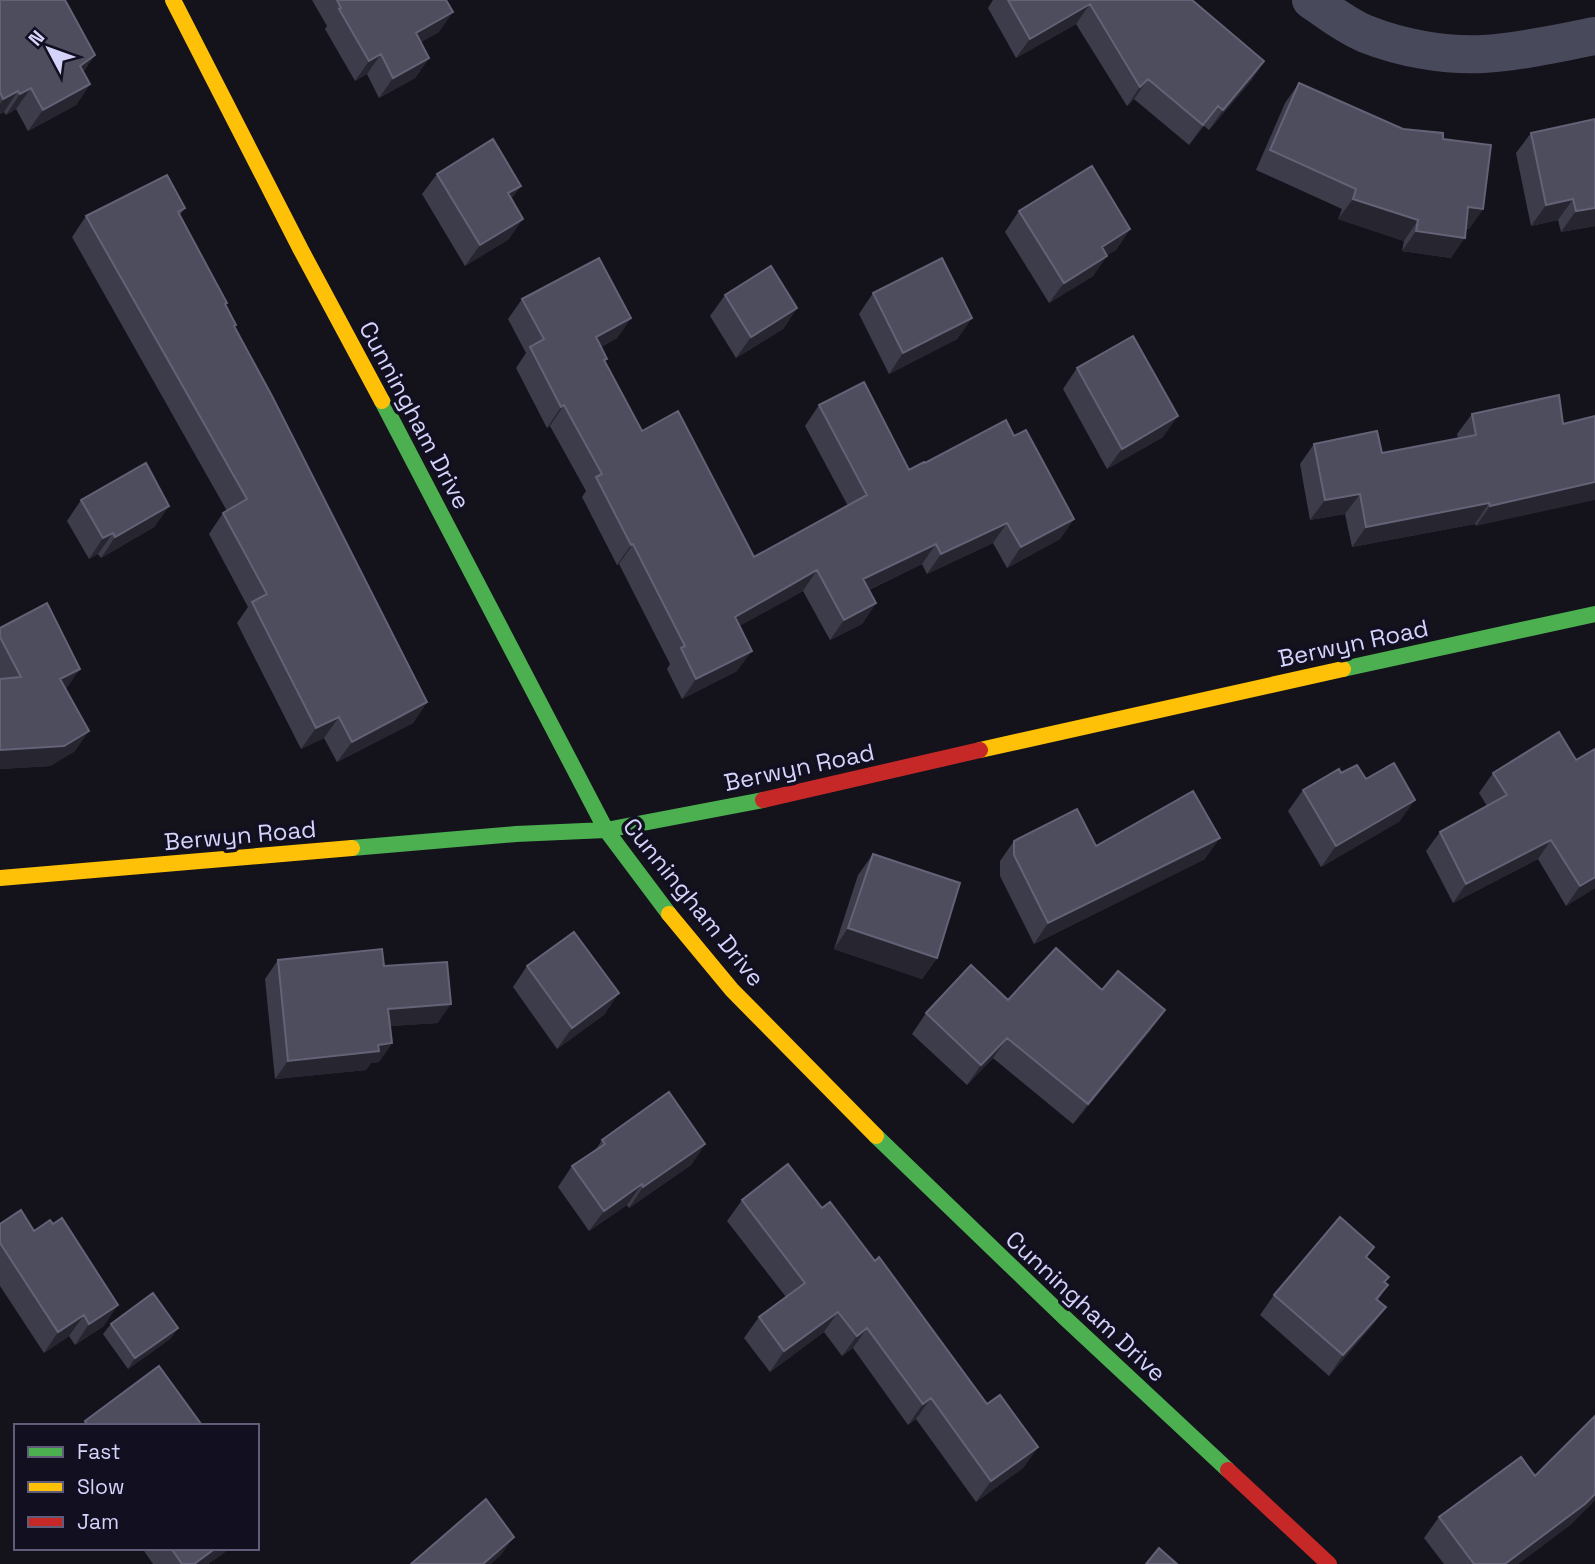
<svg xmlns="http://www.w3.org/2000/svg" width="1595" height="1564" font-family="'Space Grotesk',sans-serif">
<rect width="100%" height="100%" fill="#14131c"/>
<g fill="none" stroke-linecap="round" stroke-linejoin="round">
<!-- street -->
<path stroke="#49495c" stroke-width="38" d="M1311,0C1329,12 1346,26 1366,34C1401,48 1445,56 1483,54C1520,52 1558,43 1595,36"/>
<!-- fast -->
<path stroke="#4caf50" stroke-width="16" d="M382,401L606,830L669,914
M1343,669L1595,614
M352,848L516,834L606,830L763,800
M876,1136L1065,1318L1228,1470"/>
<!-- slow -->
<path stroke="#ffc107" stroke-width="16" d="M173,0L301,250L382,401
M980,750L1343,669
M0,878L352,848
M669,914L732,990L876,1136"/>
<!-- jam -->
<path stroke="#c62828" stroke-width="16" d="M763,800L980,750
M1228,1470L1329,1564"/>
</g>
<!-- wall -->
<path fill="#3d3c4b" d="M0,0L83,72L90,84L76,105L28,131L16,109L6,115L4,112L0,114Z
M312,0H446L439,32L421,42L429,58L415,78L379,98L367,74L355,81L325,29L327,26Z
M993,0H1192L1264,61L1251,81L1209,130L1204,126L1189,145L1134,99L1127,106L1076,24L1016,58L988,8Z
M1299,83L1403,129L1443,139L1483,209L1469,229H1466L1451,258L1402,251L1404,241L1338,219L1342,209L1256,170L1285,103Z
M1595,119V226L1561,232L1558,220L1531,226L1516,153L1531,133Z
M437,174L521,186L511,199L509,239L465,266L422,194Z
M185,208L180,215L227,303L226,305L234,328L427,702L413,723L337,762L324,738L301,749L237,623L248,607L209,534L223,513L227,511L72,237L86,216Z
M1019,211L1130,229L1116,250L1107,255L1093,276L1049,303L1005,232Z
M873,293L972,318L957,339L889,374L859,314Z
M725,295L797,308L783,329L736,358L710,316Z
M522,299L631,318L617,338L601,347L607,359L605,362L642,431L754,557L848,506L805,426L819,405L909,470L925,463L1014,436L1074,519L1060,539L1007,568L993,543L927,574L922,564L869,590L876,603L862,624L830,640L803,591L739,626L737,671L682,699L667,669L670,664L619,564L617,565L582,497L586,491L550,426L547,428L516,368L526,353L508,319Z
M1077,368L1163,437L1107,469L1063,389Z
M1472,414L1563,424L1476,526L1475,524L1352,547L1345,514L1310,520L1300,464L1314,444L1382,453L1458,439L1457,434Z
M81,500L169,506L154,527L101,558L98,554L89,559L67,521Z
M0,628L80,669L65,689L75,751L50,766L0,769Z
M1595,749V888L1566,906L1538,859L1453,903L1426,851L1440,832L1487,806L1479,793L1493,773L1576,760Z
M1341,773L1366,779L1400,821L1321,867L1288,811L1303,790Z
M1014,841L1096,846L1205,859L1034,944L1000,876V861Z
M873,854L937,958L922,979L834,949L858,875Z
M278,960L384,966L438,1023L390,1026L392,1043L379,1062L371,1063L366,1070L275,1079L265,979Z
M527,966L605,1014L557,1049L513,987Z
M1102,990L1151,1030L1073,1124L993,1058L967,1085L912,1034L926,1013L1008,1000Z
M602,1140L705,1144L691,1165L629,1208L627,1205L589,1231L558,1187L572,1166L595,1151Z
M742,1200L822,1208L875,1261L987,1404L1038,1447L1023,1468L976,1502L916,1419L908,1425L853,1348L842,1356L824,1332L770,1372L744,1338L759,1317L786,1297L727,1221Z
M0,1224L34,1231L104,1326L75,1345L69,1336L44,1353L0,1286Z
M1367,1257L1388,1285L1378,1300L1386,1307L1371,1327L1329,1376L1260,1315L1274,1295Z
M111,1324L178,1328L170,1339L128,1369L103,1334Z
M1595,1416V1500L1570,1525L1518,1564H1444L1424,1538L1439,1517L1535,1476Z
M85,1421L200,1426H81Z
M142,1548H228L225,1552L208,1564H153Z"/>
<!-- shaded-wall -->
<path fill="#262530" d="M1090,4L1076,24L1016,58L1030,39Z
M453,12L439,32L402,53L416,33Z
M381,54L367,74L355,81L369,61Z
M95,55L81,76L80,66Z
M429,58L415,78L379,98L393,78Z
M1264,61L1251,81L1209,130L1223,110Z
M1148,79L1134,99L1127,106L1140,87Z
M90,84L76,105L28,131L43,110Z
M31,88L16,109L6,115L20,94Z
M18,91L4,112L0,114V104L3,99Z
M1218,106L1204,126L1189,145L1203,125Z
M521,186L506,206L508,193Z
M1353,199L1418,220L1404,241L1338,219Z
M1573,199L1558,220L1531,226L1546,205Z
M1468,207L1483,209L1469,229L1454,228Z
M1595,208V226L1561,232L1576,211Z
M523,219L509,239L465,266L480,245Z
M1130,229L1116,250L1087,268L1102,247Z
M1416,231L1465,238L1451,258L1402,251Z
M1107,256L1093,276L1049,303L1064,283Z
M797,308L783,329L736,358L751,337Z
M631,318L617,338L582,357L596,337Z
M972,318L957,339L889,374L903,353Z
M564,405L550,426L547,428L561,407Z
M1178,416L1163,437L1107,469L1122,449Z
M1595,482V500L1476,526L1490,506Z
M1360,494L1345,514L1310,520L1325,500Z
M1489,503L1475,524L1352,547L1366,527Z
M169,506L154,527L101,558L115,537Z
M1074,519L1060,539L1007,568L1021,547Z
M1007,523L993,543L927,574L941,554Z
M113,533L98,554L89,559L103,538Z
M633,544L619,564L617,565L631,545Z
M936,544L922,564L849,599L863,579Z
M817,570L803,591L720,637L735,617Z
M876,603L862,624L830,640L844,620Z
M752,651L737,671L682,699L696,679Z
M80,669L66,689L46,699L60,679Z
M427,702L413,723L337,762L352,742Z
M339,717L324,738L301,749L316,728Z
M89,731L75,751L50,766L0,769V750Z
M1415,800L1400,821L1321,867L1336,846Z
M1220,838L1205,859L1034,944L1048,923Z
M1551,840L1538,859L1453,903L1466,884Z
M1595,877V888L1566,906L1580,886Z
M848,928L937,958L922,979L834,949Z
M619,993L605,1014L557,1049L572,1028Z
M451,1004L438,1023L375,1027L388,1009Z
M1165,1010L1151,1030L1073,1124L1088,1104Z
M1007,1038L993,1058L967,1085L981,1065Z
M392,1043L379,1062L371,1063L366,1070L275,1079L288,1061Z
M705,1144L691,1165L629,1208L643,1187Z
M642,1184L627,1205L589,1231L604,1211Z
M118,1305L104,1326L75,1345L89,1324Z
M1386,1307L1371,1327L1329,1376L1343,1355Z
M838,1312L824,1332L770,1372L784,1351Z
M84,1315L69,1336L44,1353L58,1332Z
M178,1328L170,1339L128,1369L135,1358Z
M867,1328L853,1348L842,1356L857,1336Z
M931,1398L916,1419L908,1425L923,1404Z
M1038,1447L1023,1468L976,1502L991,1481Z
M1595,1494V1500L1570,1525L1518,1564H1505Z
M514,1537L501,1555L491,1564H483Z
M216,1548H228L225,1552L208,1564H194Z"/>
<!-- building -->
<path fill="#4e4d5e" stroke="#636276" stroke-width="2" d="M0,0H65L95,55L80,66L90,84L43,110L31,88L20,94L18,91L3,99L0,92Z
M337,0H446L453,12L416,33L429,58L393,78L381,54L369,61L339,9L341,8Z
M1008,0H1192L1264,61L1223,110L1218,106L1203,125L1148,79L1140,87L1090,4L1030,39Z
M1299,83L1403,129L1443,133V139L1491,145L1483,209L1468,207L1465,238L1416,231L1418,220L1353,199L1356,189L1270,150Z
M1595,119V208L1576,211L1573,199L1546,205L1531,133Z
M493,139L521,186L508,193L523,219L480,245L437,174Z
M1092,166L1130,229L1102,247L1107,256L1064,283L1019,211Z
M167,175L185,208L178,212L227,303L225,304L236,325L234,326L272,396L427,702L352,742L339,717L316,728L252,602L267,594L223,513L247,499L86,216Z
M599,258L631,318L596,337L607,359L604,360L642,431L678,411L754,557L867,495L819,405L864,382L909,470L924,462L925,463L1006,420L1014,436L1026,430L1074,519L1021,547L1007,523L941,554L936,544L863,579L876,603L844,620L817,570L735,617L752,651L696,679L681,648L685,646L633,544L631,545L596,477L602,474L564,405L561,407L530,347L544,339L522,299Z
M942,258L972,318L903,353L873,293Z
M771,266L797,308L751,337L725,295Z
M1133,336L1178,416L1122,449L1077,368Z
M1559,395L1563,424L1595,416V482L1490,506L1489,503L1366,527L1360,494L1325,500L1314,444L1377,431L1382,453L1476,435L1472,414Z
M146,463L169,506L115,537L113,533L103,538L81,500Z
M47,603L80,669L60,679L89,731L64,746L0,750V679L21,677L0,637V628Z
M1559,732L1576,760L1595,749V877L1580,886L1551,840L1466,884L1440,832L1507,795L1493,773Z
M1394,763L1415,800L1336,846L1303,790L1339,769L1341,773L1357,765L1366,779Z
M1193,791L1220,838L1048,923L1014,855V841L1077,809L1096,846Z
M873,854L960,883L937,958L848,928Z
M574,932L619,993L572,1028L527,966Z
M1056,948L1102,990L1118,971L1165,1010L1088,1104L1007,1038L981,1065L926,1013L971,965L1008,1000Z
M382,949L384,966L447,962L451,1004L388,1009L392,1043L378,1045L379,1051L288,1061L278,960Z
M669,1092L705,1144L643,1187L642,1184L604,1211L572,1166L605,1144L602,1140Z
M788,1164L822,1208L830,1202L875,1261L879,1257L987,1404L1000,1395L1038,1447L991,1481L931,1398L923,1404L867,1328L857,1336L838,1312L784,1351L759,1317L805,1283L742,1200Z
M21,1210L34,1231L50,1220L53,1224L62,1218L118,1305L89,1324L84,1315L58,1332L0,1243V1224Z
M1340,1217L1374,1247L1366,1257L1389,1277L1384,1282L1388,1285L1376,1299L1386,1307L1343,1355L1274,1295Z
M153,1293L178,1328L135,1358L111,1324Z
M159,1366L201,1424L199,1426H88L85,1421Z
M1595,1416V1494L1585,1504L1505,1564H1474L1439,1517L1521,1457L1535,1476Z
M486,1499L514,1537L483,1564H411Z
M171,1548H216L194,1564H182Z
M1159,1548L1177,1564H1146Z"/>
<g text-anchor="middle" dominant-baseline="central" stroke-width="7" stroke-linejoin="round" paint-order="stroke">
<!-- street labels -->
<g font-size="24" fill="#d4d3fa" stroke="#110f20">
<text transform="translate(415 415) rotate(62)">Cunningham Drive</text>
<text transform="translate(1353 643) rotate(-12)">Berwyn Road</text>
<text transform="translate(799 767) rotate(-12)">Berwyn Road</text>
<text transform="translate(240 835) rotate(-5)">Berwyn Road</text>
<text transform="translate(694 902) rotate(51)">Cunningham Drive</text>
<text transform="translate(1086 1306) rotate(43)">Cunningham Drive</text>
</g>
</g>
<!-- legend -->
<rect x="14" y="1424" width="245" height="126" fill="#110f20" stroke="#5f5d77" stroke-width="2"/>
<rect x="28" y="1447" width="35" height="10" fill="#4caf50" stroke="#5f5d77" stroke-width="2"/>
<text x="77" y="1459" font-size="21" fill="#d4d3fa">Fast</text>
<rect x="28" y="1482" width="35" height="10" fill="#ffc107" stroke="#5f5d77" stroke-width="2"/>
<text x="77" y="1494" font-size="21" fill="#d4d3fa">Slow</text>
<rect x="28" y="1517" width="35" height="10" fill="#c62828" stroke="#5f5d77" stroke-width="2"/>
<text x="77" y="1529" font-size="21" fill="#d4d3fa">Jam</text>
<!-- north arrow -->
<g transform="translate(49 49) rotate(311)" stroke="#110f20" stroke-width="5" paint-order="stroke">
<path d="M0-5L12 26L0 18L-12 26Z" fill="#d4d3fa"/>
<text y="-10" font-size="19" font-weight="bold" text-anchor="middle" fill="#d4d3fa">N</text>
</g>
</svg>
